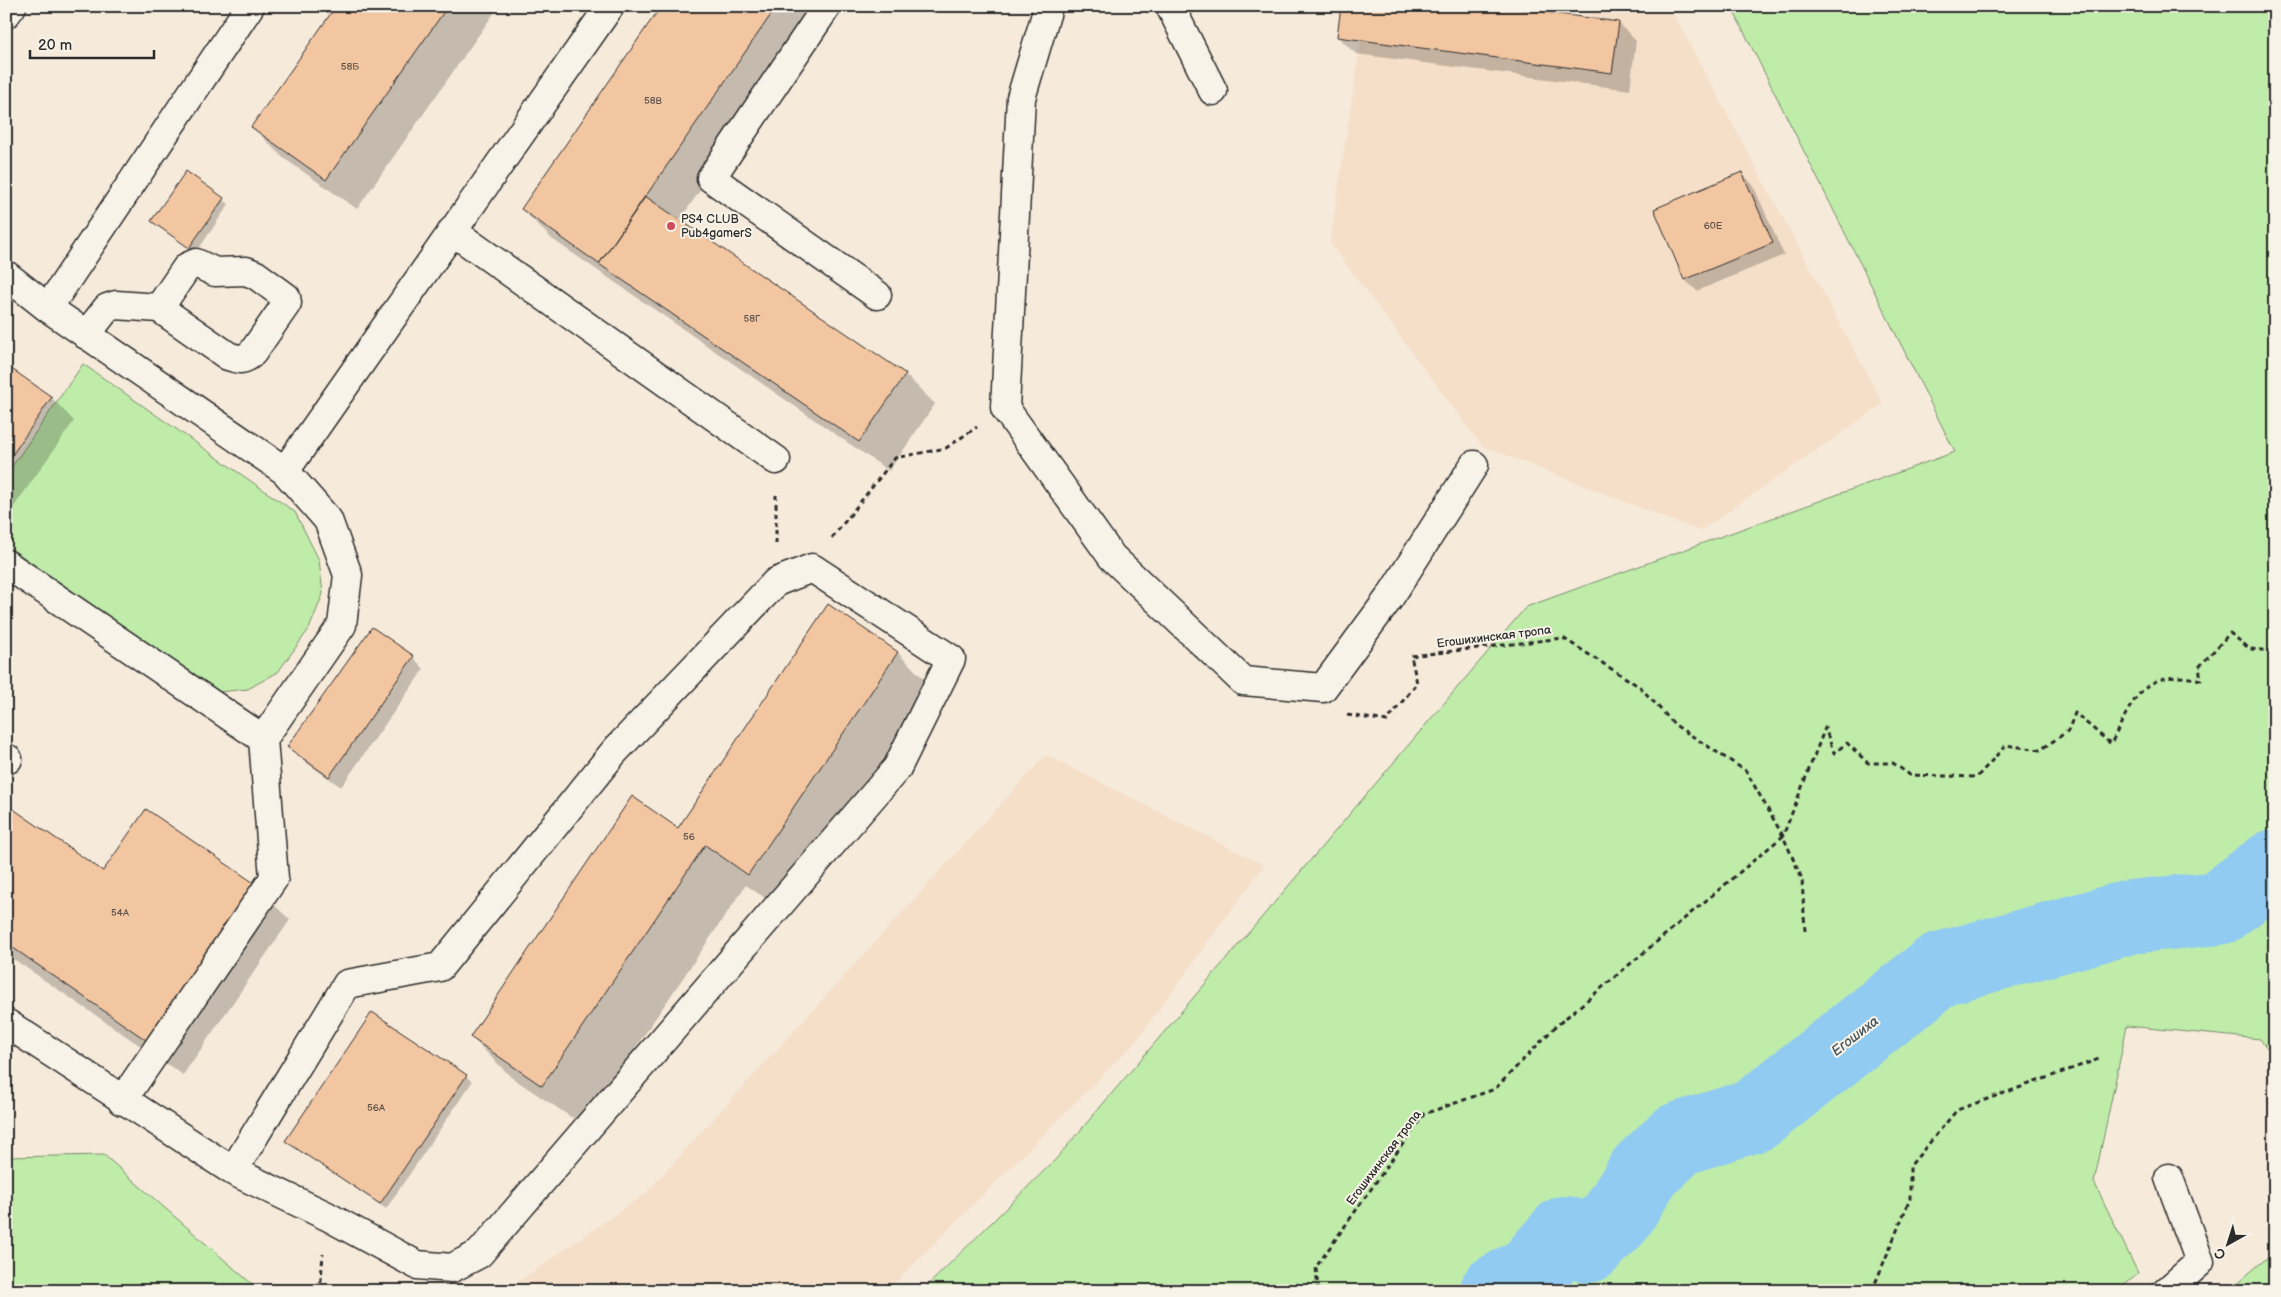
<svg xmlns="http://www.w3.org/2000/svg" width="2281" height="1297" font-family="'Balsamiq Sans',sans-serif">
<rect width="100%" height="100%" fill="#f6eada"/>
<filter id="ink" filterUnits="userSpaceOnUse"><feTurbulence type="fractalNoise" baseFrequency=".02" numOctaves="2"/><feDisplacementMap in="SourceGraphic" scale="10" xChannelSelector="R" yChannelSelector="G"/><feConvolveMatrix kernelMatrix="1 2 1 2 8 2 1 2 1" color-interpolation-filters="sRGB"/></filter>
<g filter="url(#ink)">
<!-- built -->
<path fill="#f5dfc9" d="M1366,6L1558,22L1618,6H1669L1883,404L1700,531L1482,446L1330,243Z
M1046,755L1264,865L1133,1045L887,1291H505L646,1193Z"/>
<!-- green -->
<path fill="#c0ecaa" stroke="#768c6a" d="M1731,6H2275V1058L2260,1039L2127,1026L2094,1182L2138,1273L2116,1291H922L1056,1159L1526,607L1955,452Z
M83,364L295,512L319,560L323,594L309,629L278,672L248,689L218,692L6,545V475Z
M104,1155L260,1291H6V1157Z
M2275,1251V1291H2228Z"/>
<!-- shadow -->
<path fill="#0003" d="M338,6H499L357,209L282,157L253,127Z
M663,6H827L679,221L905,374L935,404L889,471L552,239L522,209Z
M1619,23L1636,41L1630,90L1356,54L1338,37Z
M186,173L229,204L196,253L152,221Z
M1742,173L1753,185L1784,255L1697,291L1685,280L1656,210Z
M6,367L52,398L74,421L6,518Z
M828,606L898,653L938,693L788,914L746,885L583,1125L511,1077L471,1037L678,829Z
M413,657L424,669L341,787L301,759L289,747Z
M6,806L104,873L253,884L290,920L183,1075L6,954Z
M466,1076L472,1082L386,1209L287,1141Z"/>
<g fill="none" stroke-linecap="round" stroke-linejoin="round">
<!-- river -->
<path stroke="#91cbf1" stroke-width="74" d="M1497,1291L1531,1272L1565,1233L1588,1246L1616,1218L1644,1172L1679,1139L1755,1115L1940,969L2130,917L2219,908L2275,866"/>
</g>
<!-- building -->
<path fill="#f3c6a2" stroke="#2b2b2b" d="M336,6H448L326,180L251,127Z
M661,6H777L599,264L521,209Z
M1341,6H1499L1619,22L1612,73L1337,37Z
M186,171L224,198L189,248L151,221Z
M1742,172L1773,243L1684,280L1654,209Z
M645,196L906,374L859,442L599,264Z
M6,365L52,397L6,464Z
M828,604L898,652L748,875L705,845L542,1086L470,1037L632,796L678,828Z
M372,627L414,656L329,777L287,747Z
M6,804L103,871L146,809L254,883L146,1040L6,943Z
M372,1012L467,1075L380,1204L285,1141Z"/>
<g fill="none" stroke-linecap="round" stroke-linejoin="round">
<!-- minor casing -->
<g stroke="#2b2b2b" stroke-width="31">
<path id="minor" d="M827,6L711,178L877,295
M1047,6V11L1021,98L1005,408L1112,557L1243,681L1323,688L1390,597L1474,465
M1170,6L1213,91
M6,14L12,6
M452,231L776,460
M6,275L48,308L285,471L328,520L348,575L342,625L263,739L274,878L122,1101
M48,308L250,6
M86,335L107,308L116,305L159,308L187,267L196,263L215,272L246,271L256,275L286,297L287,303L253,352C244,361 240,360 228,356L159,308
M285,471L610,6
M6,564L263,739
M6,758L8,759
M6,1023L233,1171L327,1216L417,1265L452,1268L479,1254L897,768L951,659L812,568L776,582L614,752L440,967L347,984L233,1171
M2167,1291L2200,1262L2169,1178"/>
</g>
<!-- path -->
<path stroke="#2b2b2b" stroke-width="3" stroke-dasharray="5 4" stroke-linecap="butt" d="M832,538L895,458L946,448L977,427
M776,544V495
M1347,715L1387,721L1417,683L1411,656L1563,638L1640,687L1675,725L1746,771L1783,836L1802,879L1805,931
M320,1291L323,1254
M1318,1291L1316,1267L1424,1114L1495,1089L1555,1027L1783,836L1825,728L1834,753L1847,743L1868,763H1893L1910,775L1977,777L2006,745L2040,750L2068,731L2075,713L2111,744C2133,699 2144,667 2201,680L2199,667L2230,633L2250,649L2275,651
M1872,1291L1910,1199V1166L1957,1110L2099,1059"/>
<!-- minor -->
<use href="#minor" stroke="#f7f3e8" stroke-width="28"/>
</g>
</g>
<!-- markers -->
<circle fill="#d1495b" stroke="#f7f3e8" stroke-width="2" cx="671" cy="226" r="5"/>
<g text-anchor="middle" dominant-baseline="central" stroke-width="4" stroke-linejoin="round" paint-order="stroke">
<!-- number labels -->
<g font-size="10" fill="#5d5249">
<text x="350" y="67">58Б</text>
<text x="653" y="101">58В</text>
<text x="1713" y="226">60Е</text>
<text x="752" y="319">58Г</text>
<text x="689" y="837">56</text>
<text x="120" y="913">54А</text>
<text x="376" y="1108">56А</text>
</g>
<!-- poi labels -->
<g font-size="12" fill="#2b2b2b" stroke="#f7f3e8" text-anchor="start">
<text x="681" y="219">PS4 CLUB<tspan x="681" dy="14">Pub4gamerS</tspan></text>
</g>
<!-- street labels -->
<g font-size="12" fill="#2b2b2b" stroke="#f7f3e8">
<text transform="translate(1494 637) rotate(-7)">Егошихинская тропа</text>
<text transform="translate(1384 1158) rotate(-53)">Егошихинская тропа</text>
</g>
<!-- water labels -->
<g font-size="14" font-style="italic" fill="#44535c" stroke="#f7f3e8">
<text transform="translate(1855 1036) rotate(-38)">Егошиха</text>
</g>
</g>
<!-- margin -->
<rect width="2281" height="1297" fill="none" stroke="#f7f3e8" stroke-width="25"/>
<rect x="12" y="12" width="2256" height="1272" fill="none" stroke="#2b2b2b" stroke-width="2" filter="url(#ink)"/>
<!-- north arrow -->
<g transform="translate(2228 1244) rotate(219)" stroke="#f7f3e8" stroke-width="4" paint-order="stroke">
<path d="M0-4L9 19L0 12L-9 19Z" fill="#2b2b2b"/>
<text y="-8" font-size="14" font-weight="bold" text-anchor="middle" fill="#2b2b2b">С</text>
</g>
<!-- scale -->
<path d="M30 50v8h124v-8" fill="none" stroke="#2b2b2b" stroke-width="2.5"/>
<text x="38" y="50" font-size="15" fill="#2b2b2b" stroke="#f7f3e8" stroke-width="4" paint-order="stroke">20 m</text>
</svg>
